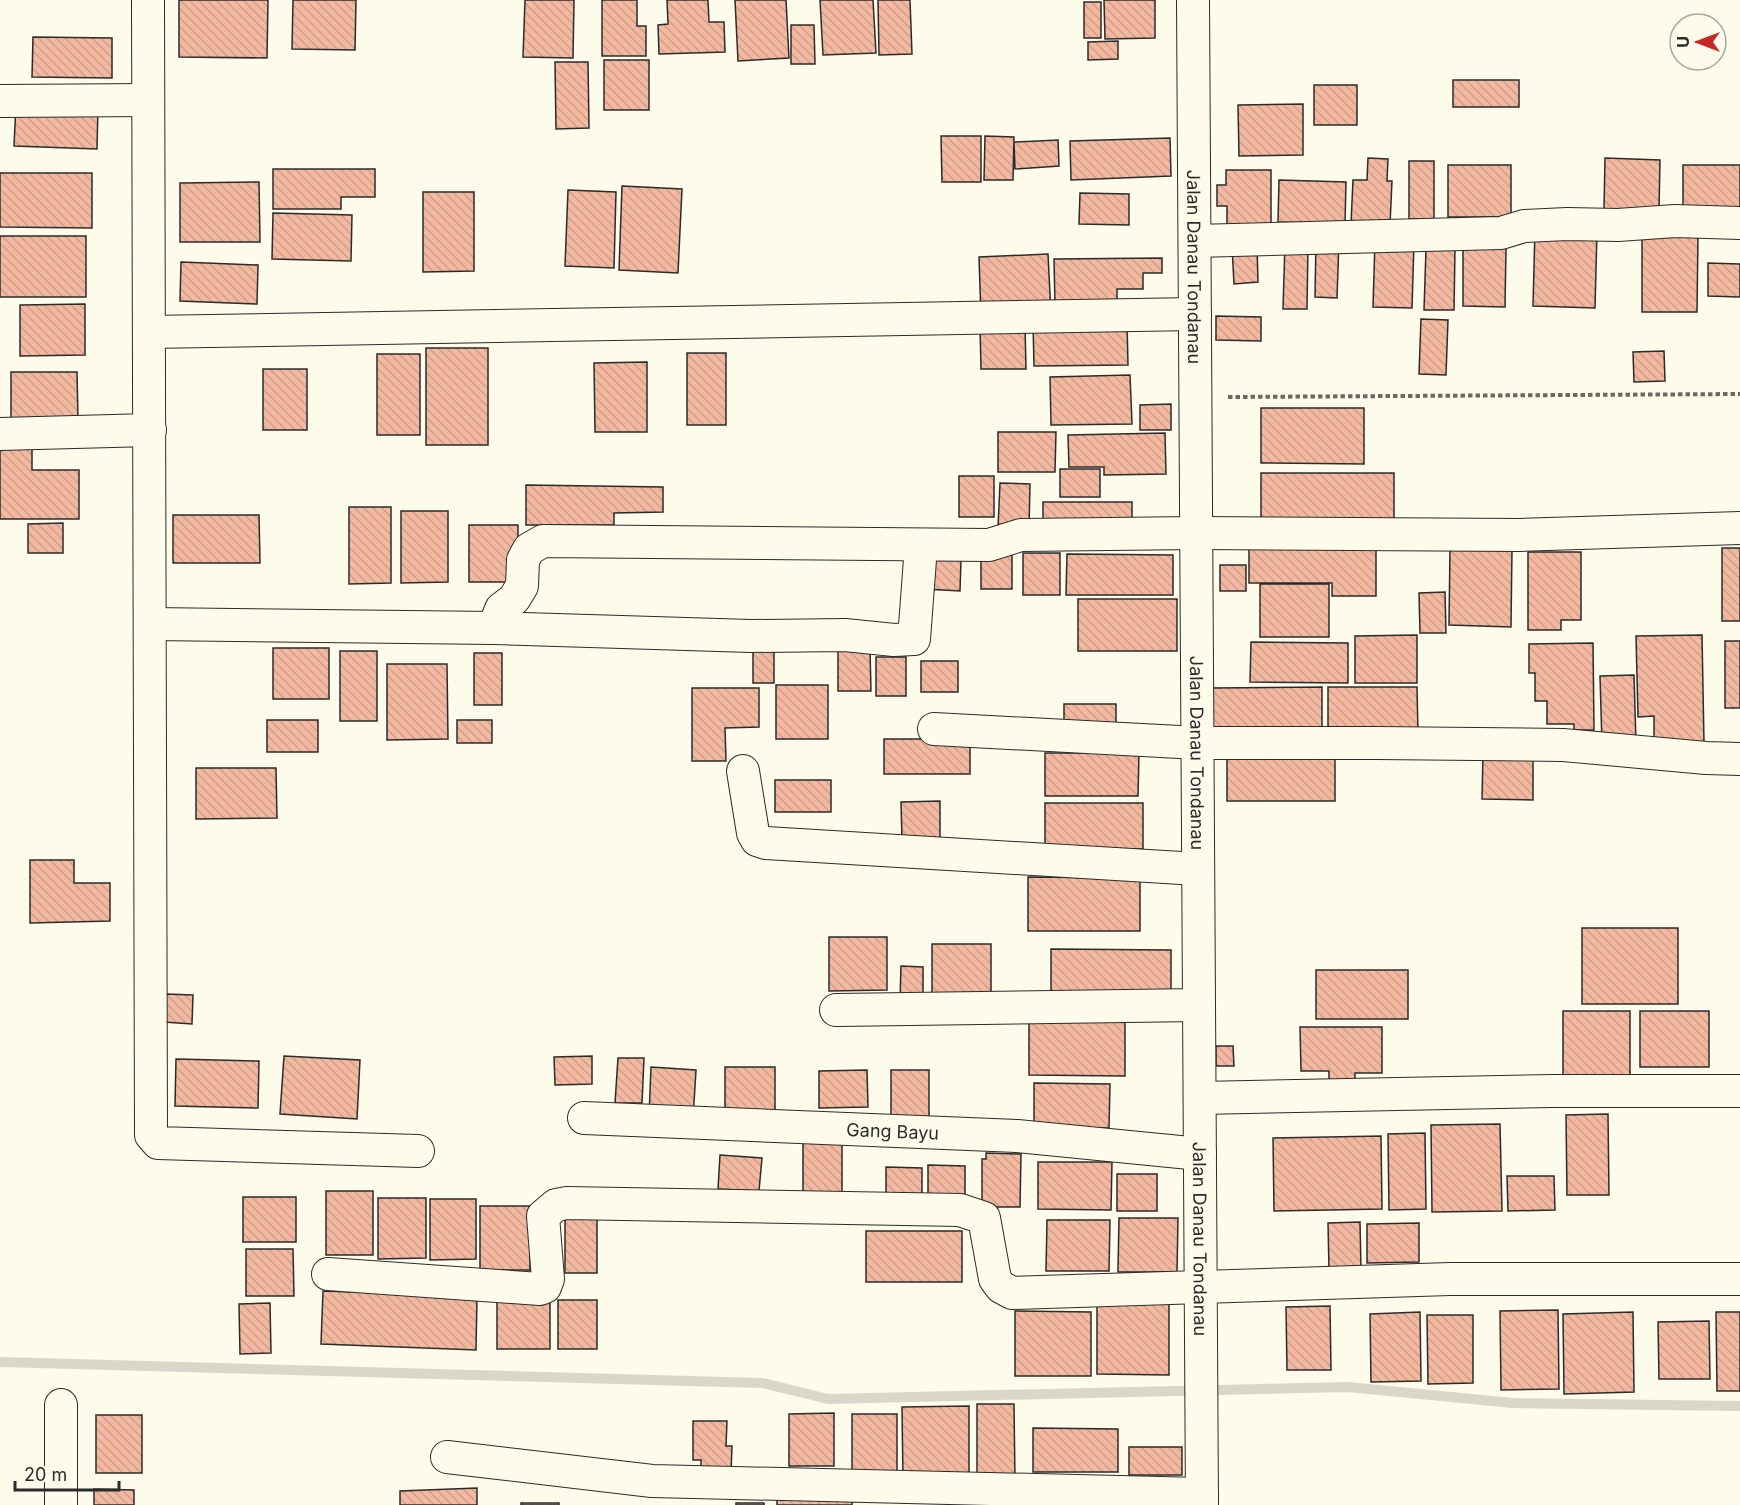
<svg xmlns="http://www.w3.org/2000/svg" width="1740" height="1505" font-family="Inter,sans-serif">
<defs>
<pattern id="building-back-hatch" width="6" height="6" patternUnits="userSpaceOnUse" patternTransform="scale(1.5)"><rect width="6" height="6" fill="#f2b8a0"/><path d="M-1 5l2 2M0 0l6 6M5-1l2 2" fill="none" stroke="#d09e8a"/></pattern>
</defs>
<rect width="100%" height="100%" fill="#fdfbea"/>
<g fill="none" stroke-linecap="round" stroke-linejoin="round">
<!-- stream -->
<path stroke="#d8d7c9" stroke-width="10" d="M0,1362L763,1383L828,1399L1348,1387L1513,1403L1740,1406"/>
</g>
<!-- building -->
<path fill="url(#building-back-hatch)" stroke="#2b2b2b" stroke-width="1.5" d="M179,0H268L267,58L179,57Z
M293,0H356L355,50L292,49Z
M525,0H574L573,58L523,57Z
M602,0H637V26H646V56H602Z
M667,0H708L709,22H724L725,52L659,54L658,25L668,24Z
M735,0H786L789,58L738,61Z
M820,0H873L876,53L823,55Z
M878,0H910L912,54L879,55Z
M1104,0H1155V38L1105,39Z
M1084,2H1101V38H1084Z
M791,25H814L815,64H791Z
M33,37L112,38V78L32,77Z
M1118,41V59L1088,60V42Z
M604,60H649V110H604Z
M555,62H588L589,128L556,129Z
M1453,80H1519V107H1453Z
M1314,85H1357V125H1314Z
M16,104L98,107L97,149L14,146Z
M1303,104V155L1239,156L1238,105Z
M941,136H981V182H942Z
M985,136L1014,137L1013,180H984Z
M1170,138L1171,176L1071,180L1070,141Z
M1058,140L1059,166L1015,169L1014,142Z
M1368,158L1388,159L1387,181H1392L1390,225L1351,224L1353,180H1367Z
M1605,158L1660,160L1659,210L1604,209Z
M1409,161H1434V219H1409Z
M1448,165H1511V217H1448Z
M1683,165H1740V209H1683Z
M273,169H375V197H341V209H273Z
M1226,170H1271V233H1227V206H1217V185H1226Z
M0,173H92V228L0,227Z
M1279,180L1346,182L1345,224L1278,222Z
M259,182L260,242H180V183Z
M622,186L682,189L678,273L619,270Z
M568,190L616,192L614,268L565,266Z
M423,192H474V271L423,272Z
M1080,193L1129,194V225L1079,224Z
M273,213L352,215L351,261L272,259Z
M1535,229L1597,231L1595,308L1533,306Z
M1642,235L1698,236L1697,312H1642Z
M0,236H86V297H0Z
M1316,240H1339L1337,298L1315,297Z
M1375,241L1414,242L1412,308L1373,307Z
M1285,243L1308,244L1307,309H1283Z
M1257,245L1258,282L1234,284L1232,246Z
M1463,248H1506L1505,307L1463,306Z
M1426,249H1455L1454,310H1424Z
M1048,254L1051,314L981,317L979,257Z
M1162,258V273H1143V289H1117V304L1055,305L1054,259Z
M181,262L258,265L257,304L180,301Z
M1708,263L1740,264V297L1708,296Z
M85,304V355L20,356V305Z
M1216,316L1261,317V341L1216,340Z
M1421,319L1448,320L1446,375L1419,374Z
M1127,321L1128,365L1034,366L1033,322Z
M980,326H1025L1026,369H981Z
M426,348H488V445H426Z
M1664,351L1665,381L1634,382L1633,352Z
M687,353H726V425H687Z
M377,354H420V435H377Z
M647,362V432H595L594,363Z
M263,369H307V430H263Z
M11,372H77L78,420H11Z
M1130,375L1132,424L1051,425L1050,377Z
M1171,404V430H1140V405Z
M1261,408H1364V464L1261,463Z
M998,432H1056L1055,472H998Z
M1165,433L1166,474L1104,475V467H1069L1068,435Z
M0,447H32V470H79V519H0Z
M1060,469H1100V497H1060Z
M1261,473H1394V527H1261Z
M959,476H994V517H959Z
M1000,483L1030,484L1029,529L998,528Z
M526,485L663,487V512L614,513V525H526Z
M1043,502H1132V529L1043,528Z
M349,507H391V583L349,584Z
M401,511H448V582L401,583Z
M173,515H259L260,563H173Z
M63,523V553H28V524Z
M469,525H518V582H469Z
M1249,541H1376V596H1332V583H1249Z
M1722,548H1740V621H1722Z
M1450,549H1512L1511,627L1449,625Z
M981,552H1012V589H981Z
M1528,552H1581V620H1561V630H1528Z
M1023,553H1060V595H1023Z
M1067,554L1173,555V595H1066Z
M926,557L961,559L960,591L925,589Z
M1220,565H1246V591H1220Z
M1260,584H1329V637H1260Z
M1445,592L1446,633H1420L1419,593Z
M1078,599H1177V651H1078Z
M1417,635V683H1355V636Z
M1702,635L1704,743L1654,744V716L1638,717L1636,636Z
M1725,641H1740V708H1725Z
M1251,642L1348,643V683L1250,682Z
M1593,643L1594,730H1574V724H1547V701H1535V673H1529V644Z
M753,646H774V683H753Z
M273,648H329V699H273Z
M838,650H870L871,691H838Z
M340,651H377V721H340Z
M474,653H502V705H474Z
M876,657H906V696H876Z
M921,661H958V692H921Z
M387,664H447L448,739L387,740Z
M1634,675L1636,743L1602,744L1600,676Z
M776,685H828V739H776Z
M1322,687V739H1212V688Z
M1328,687H1417L1418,734L1328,735Z
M692,688H759V727L725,728L726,761H692Z
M1064,704H1116V735L1064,734Z
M267,720H318V752H267Z
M457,720H492V743H457Z
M884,739H970V774H884Z
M1045,753H1139L1138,796H1045Z
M1227,753H1335V801H1227Z
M1483,754H1533V800L1482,799Z
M196,768H276L277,818L196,819Z
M775,780H831V812H775Z
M940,801V840H902L901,802Z
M1045,803H1143V849H1045Z
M30,860H74V883H110V921L30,923Z
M1028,877L1140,878V931H1028Z
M1582,928H1678V1004H1582Z
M829,937H887V990L829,991Z
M932,944H991V1002L932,1003Z
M1051,949L1171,950V995L1051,994Z
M901,966L923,967V1000H900Z
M1316,970H1408V1019H1316Z
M166,994L193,995L192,1024L164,1022Z
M1563,1011H1630V1084H1563Z
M1640,1011H1709V1067H1640Z
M1029,1012H1125V1076L1029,1075Z
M1300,1027H1382V1073H1355V1084L1329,1085V1071H1301Z
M1216,1046H1233L1234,1066H1216Z
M284,1056L360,1060L357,1119L280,1114Z
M592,1056V1084L555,1085L554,1057Z
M618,1058H644L642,1103H615Z
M176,1059L259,1061L258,1108L175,1106Z
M651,1067L696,1070L693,1119L649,1116Z
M725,1067H775V1116H725Z
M867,1070L868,1107L819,1108V1071Z
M891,1070H929V1120H891Z
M1034,1083L1110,1084L1109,1128L1034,1127Z
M1608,1114L1609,1195H1567L1566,1115Z
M1500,1124L1502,1211L1432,1212L1431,1125Z
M1425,1133L1426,1209L1389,1210L1388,1134Z
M803,1135H842V1197H803Z
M1381,1136L1382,1209L1274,1211L1273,1138Z
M986,1153L1021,1154L1020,1207H982V1159H986Z
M720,1155L762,1158L759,1191L718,1189Z
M1038,1162H1112L1111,1210L1038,1209Z
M928,1165L965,1166V1200L928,1199Z
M886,1167L922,1168V1200H886Z
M1117,1174H1157V1211H1117Z
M1507,1176H1554L1555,1210L1508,1211Z
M326,1191H373V1255H326Z
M243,1197H296V1242H243Z
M378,1198H426V1258L378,1259Z
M430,1199H476V1259L430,1260Z
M480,1206H530V1270H480Z
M565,1217H597V1273H565Z
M1119,1218H1178L1177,1272H1118Z
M1047,1220H1110L1109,1271H1046Z
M1360,1222L1361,1270H1329L1328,1223Z
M1419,1223V1262L1367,1263V1224Z
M866,1231H962V1282H866Z
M246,1249H293L294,1296H246Z
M323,1291L477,1296L476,1350L321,1344Z
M497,1300H550V1349H497Z
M558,1300H597V1349H558Z
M270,1303L271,1353L240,1354L239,1304Z
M1097,1304H1169V1375L1097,1374Z
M1330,1306L1331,1370H1287L1286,1307Z
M1558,1310L1559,1389L1501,1390L1500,1311Z
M1015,1311L1091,1312V1376H1015Z
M1420,1312L1421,1381L1371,1382L1370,1314Z
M1633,1312L1634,1392L1564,1394L1563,1314Z
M1716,1312H1740V1391H1717Z
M1427,1315H1473V1383L1428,1384Z
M1709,1321L1710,1379H1659L1658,1322Z
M977,1404H1014L1015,1480H977Z
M969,1406V1479H903L902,1407Z
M834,1413V1466H789V1414Z
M852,1414H897V1482H852Z
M96,1415H142V1473H96Z
M693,1421H727L726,1446H732L731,1472H701V1460H693Z
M1033,1428L1118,1429V1472H1033Z
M1129,1447H1182V1475H1129Z
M477,1488V1505H400V1491Z
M94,1489L134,1490V1505H94Z
M777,1496H852V1505H777Z
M521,1503H559V1505H521Z
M736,1503H764V1505H736Z"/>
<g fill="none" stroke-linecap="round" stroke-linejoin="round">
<!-- street casing -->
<g stroke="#2b2b2b" stroke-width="34">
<g id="street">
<path d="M148,0L151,1135L158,1143L418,1151"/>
<path id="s1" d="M1193,0L1202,1505"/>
<path d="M0,101L148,100"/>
<path d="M1195,241L1501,233L1524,226L1567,224L1618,225L1675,221L1740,223"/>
<path d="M149,332L1195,314"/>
<path d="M0,434L150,430"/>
<path d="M150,624L494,628L751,636L845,635L894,640L914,639L921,546"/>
<path d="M494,628L501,609L514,599L522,586L523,560L529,549L543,541L989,545L1021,535L1196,533L1519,535L1740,528"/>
<path d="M934,729L1198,743H1377L1563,745L1706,758L1740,759"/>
<path d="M743,771L753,833L757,840L766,843L1198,869"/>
<path d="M836,1010L1199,1005"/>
<path d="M1200,1098L1552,1091H1740"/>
<path id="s2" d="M584,1118L1017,1136L1200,1154"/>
<path d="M328,1274L540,1289L545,1287L548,1279L543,1216L556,1205L567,1203L960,1210L984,1218L995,1279L1001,1287L1012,1293L1450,1279H1740"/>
<path d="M447,1457L652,1481L1202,1494"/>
<path d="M61,1505V1405"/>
</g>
</g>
<!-- path -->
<path stroke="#6a6964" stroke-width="4" stroke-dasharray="4.5 3" stroke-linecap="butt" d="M1228,397L1740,394"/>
<!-- street -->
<use href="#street" stroke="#fdfbea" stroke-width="32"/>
</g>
<g text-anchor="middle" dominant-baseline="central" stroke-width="4.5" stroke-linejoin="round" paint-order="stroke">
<!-- street labels -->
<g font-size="18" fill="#2b2b2b" stroke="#fdfbea">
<text stroke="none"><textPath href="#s1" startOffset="267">Jalan Danau Tondanau</textPath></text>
<text stroke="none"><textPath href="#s1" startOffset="753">Jalan Danau Tondanau</textPath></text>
<text stroke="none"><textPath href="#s2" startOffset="309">Gang Bayu</textPath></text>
<text stroke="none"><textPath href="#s1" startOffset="1239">Jalan Danau Tondanau</textPath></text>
</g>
</g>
<!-- north arrow -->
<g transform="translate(1698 42) rotate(270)"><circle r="28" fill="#fdfbea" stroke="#a9a89e" stroke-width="1.5"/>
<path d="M0-4.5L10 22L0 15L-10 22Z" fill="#c62828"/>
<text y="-9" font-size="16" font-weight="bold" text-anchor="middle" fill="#2b2b2b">U</text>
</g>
<!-- scale -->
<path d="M15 1481v9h104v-9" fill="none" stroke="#2b2b2b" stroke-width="3"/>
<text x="24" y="1481" font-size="18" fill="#2b2b2b" stroke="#fdfbea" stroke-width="4.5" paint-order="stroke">20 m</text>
</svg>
